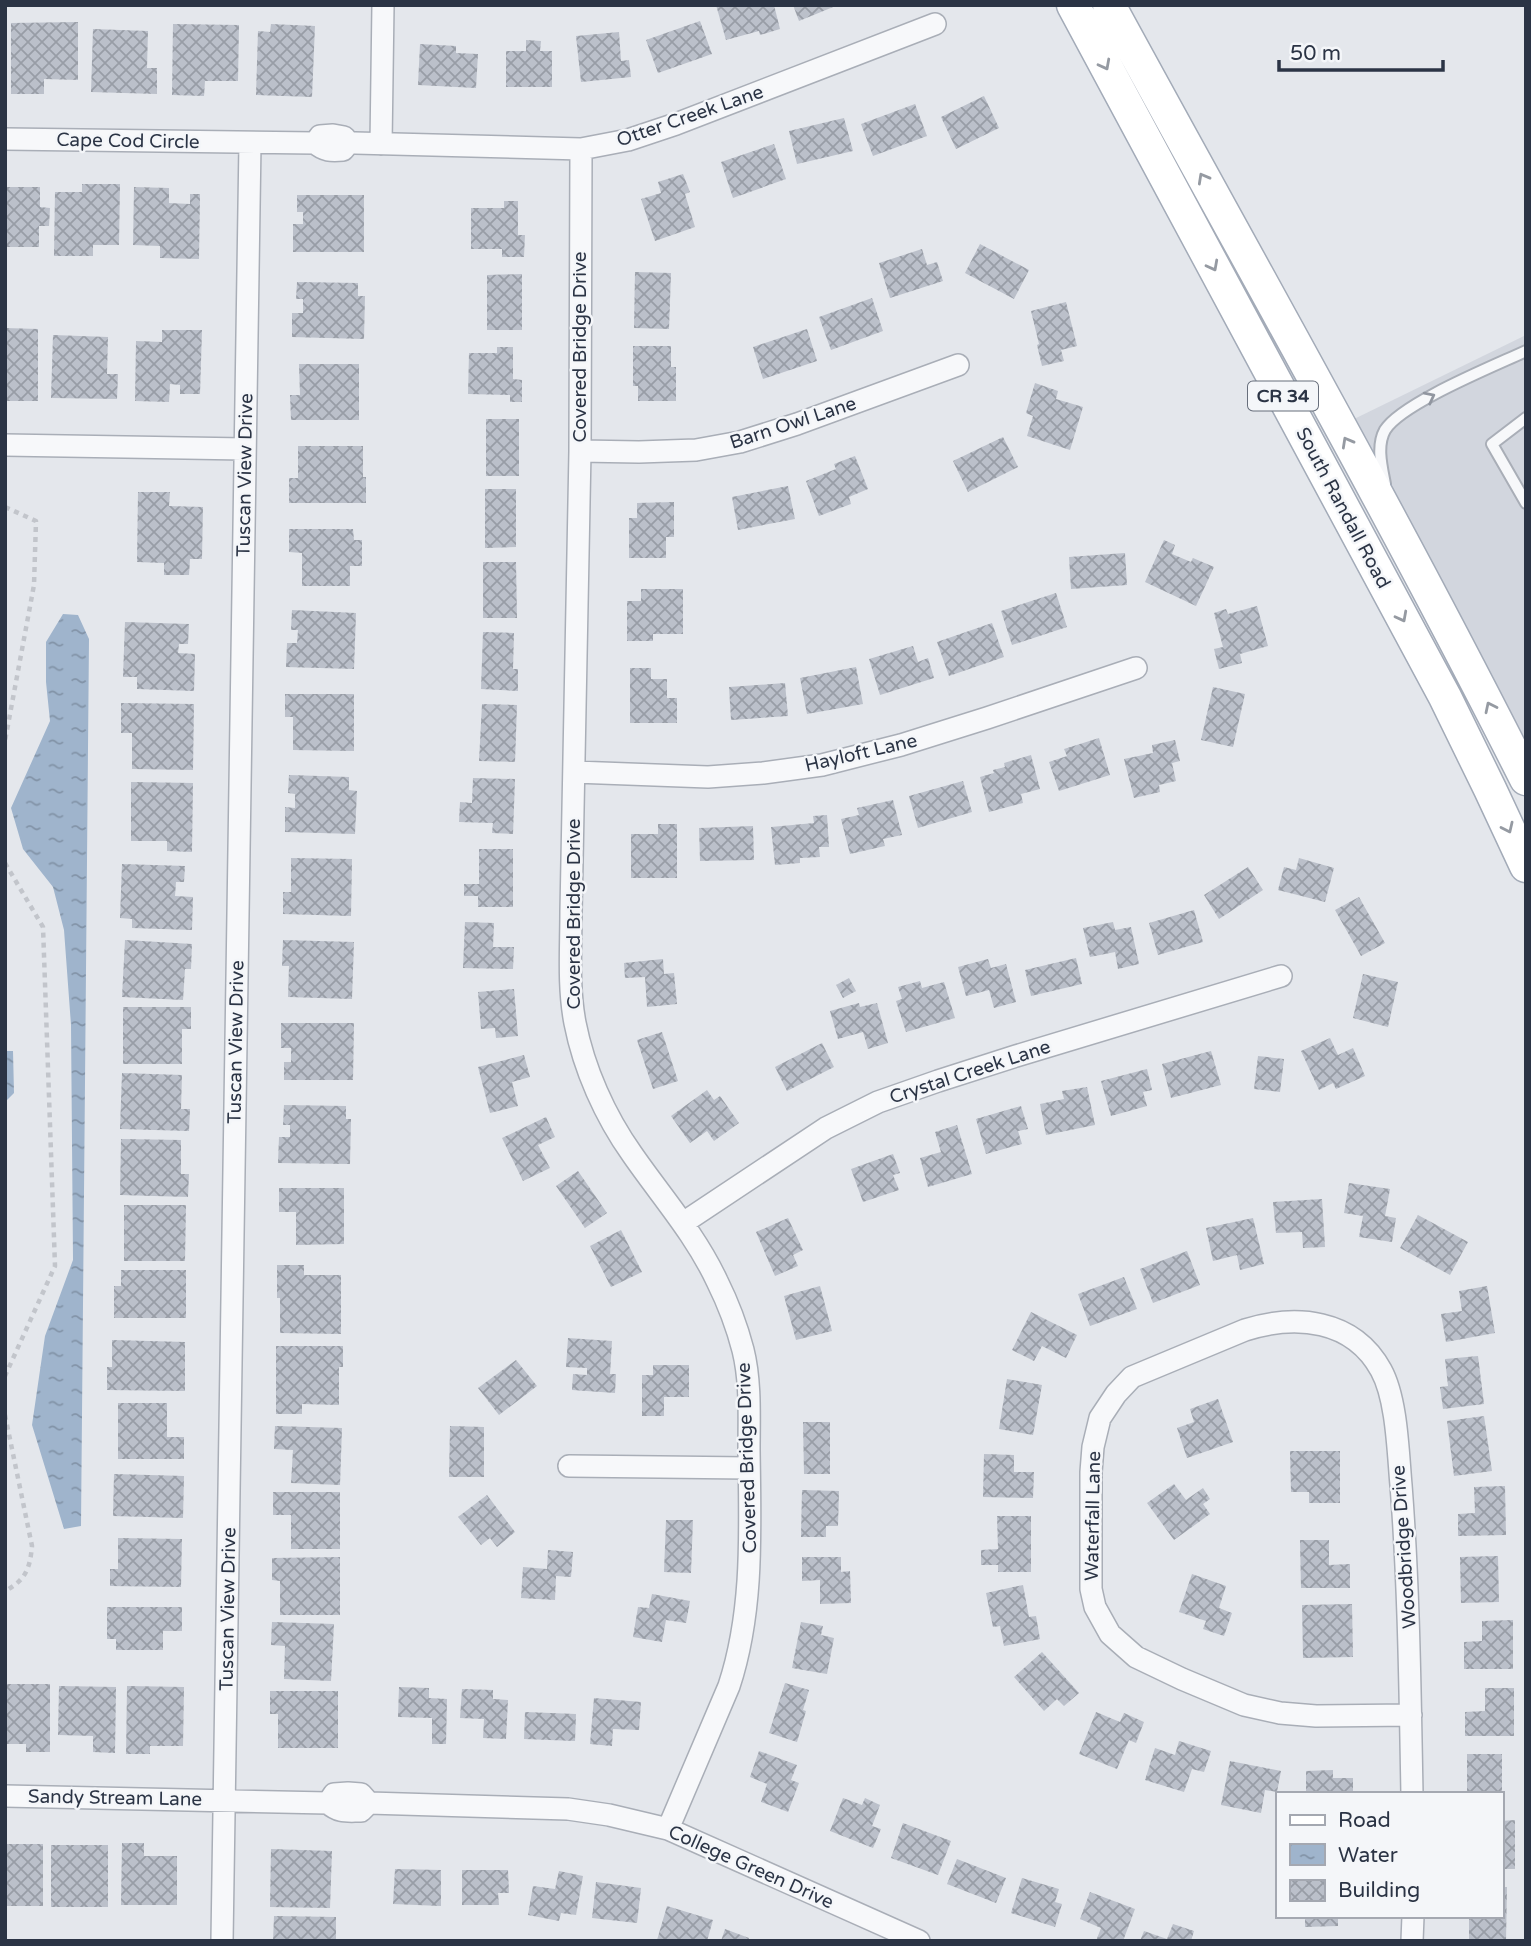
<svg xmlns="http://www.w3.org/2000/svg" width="1531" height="1946" font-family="'Varela Round',sans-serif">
<defs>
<pattern id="water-ripples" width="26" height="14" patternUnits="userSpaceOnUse" patternTransform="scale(1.75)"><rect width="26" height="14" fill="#9fb4cc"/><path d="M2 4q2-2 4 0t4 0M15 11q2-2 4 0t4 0" fill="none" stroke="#8293a7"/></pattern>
<pattern id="building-cross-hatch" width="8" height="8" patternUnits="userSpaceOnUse" patternTransform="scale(1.75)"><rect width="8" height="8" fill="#bbc0ca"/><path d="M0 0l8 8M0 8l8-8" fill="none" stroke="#989da6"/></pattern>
</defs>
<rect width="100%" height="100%" fill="#e4e7ec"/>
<!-- built -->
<path fill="#d2d6de" d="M1526,335V750L1350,421Z"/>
<!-- water -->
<path fill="url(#water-ripples)" d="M63,614L78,615L89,639L81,1526L64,1529L32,1425L45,1336L73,1260L71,1025L64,930L53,887L23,849L11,808L50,721L46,682V642Z
M5,1051H13L14,1093L5,1102Z"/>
<!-- building -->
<path fill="url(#building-cross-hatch)" d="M716,5H774L780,29L760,35L759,31L726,40Z
M793,5H838L799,21Z
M700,21L712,54L658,73L646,40Z
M78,22V80L44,79V94H11V23Z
M173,24L239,25L238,81H205L204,96L172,95Z
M271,24L315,26L312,97L256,95L258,31L270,32Z
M93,29L148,31L147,68H157V94L91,92Z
M619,32L621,61L629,60L631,77L581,82L576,36Z
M526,40L541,41L540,51H552V87H506V51H526Z
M420,44L456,46V53L478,54L476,88L418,85Z
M984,96L999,128L956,149L941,117Z
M915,104L927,136L873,156L861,124Z
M844,118L853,151L797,164L789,131Z
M774,144L786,179L733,198L721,162Z
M683,174L690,192L685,194L695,227L655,241L641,199L661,193L658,182Z
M82,184H120L119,245H93V256H54L55,192H82Z
M5,187H40V207L50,208L49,226H39V247H5Z
M134,187L169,188V203L190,204V194H200L199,259L160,258V246L133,245Z
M297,195H364V252H293V224H303V212H297Z
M504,201H518V235H525L524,257H502V249H471V208H504Z
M980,244L1029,270L1014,299L965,273Z
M922,249L927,265L937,262L943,281L890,298L879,263Z
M635,272L671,273L669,329L634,328Z
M522,274V330H487V275Z
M297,282L358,283V296H365L364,339L292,337V313H303V299H296Z
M872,298L883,331L831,350L819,317Z
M1066,302L1077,346L1061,350L1064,361L1042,366L1037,345L1039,344L1031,311Z
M5,328L38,329V401H5Z
M807,329L817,361L763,379L753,347Z
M162,330H202L200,394H180V385L170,384L169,402L135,401L136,341L162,342Z
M53,335L108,337L107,374H118L117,399L51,398Z
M633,346H671V367H676V401H638V386H633Z
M497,347H513V379L522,380V402H510V395L468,394L469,353H497Z
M299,364H359V420H291L290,395H300Z
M1035,383L1058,391L1056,399L1083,407L1070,450L1027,436L1033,416L1026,413Z
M486,419H519V476H486Z
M1003,437L1018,467L968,492L953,461Z
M298,446H363V477H366V503H289V478H298Z
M855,456L868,489L849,497L851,504L819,516L806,481L836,469L834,464Z
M788,486L795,519L738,530L732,497Z
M485,489H516V547L485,548Z
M138,492H170L169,506L203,507L202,559H190L189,575H164V563L137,562Z
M674,502V537H666V558H629V518H637V503Z
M289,529H353L354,540H362V566H350V586H302V553L289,552Z
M1164,540L1175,545L1172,554L1191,562L1193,558L1214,567L1196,606L1145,582Z
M1125,553L1127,585L1071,589L1069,557Z
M483,562H516L517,618H483Z
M641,589H683V634H653V641H627V601H641Z
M1056,593L1067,627L1012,645L1001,611Z
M1257,606L1268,646L1240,654L1242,663L1219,669L1214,649L1223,647L1214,613L1226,609L1228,614Z
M292,610L356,613L354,669L286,667L287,643H297L298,630H291Z
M125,622L189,624L188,644H179L178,653L195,654L194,691L137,689V677H123Z
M992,623L1004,657L949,676L937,642Z
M483,632L514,633L513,669H518V691L481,689Z
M913,646L918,662L928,658L934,678L880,695L869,659Z
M856,667L863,704L807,714L800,678Z
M630,668H651V679H667V698H677V723H630Z
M785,683L788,716L731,720L729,687Z
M1213,687L1245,694L1233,747L1201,740Z
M285,694H354V751L293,750V717H285Z
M121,703L194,704L193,770L132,769V733H121Z
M482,704L517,705L515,762L479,761Z
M1099,738L1110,775L1059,791L1049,762L1067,756L1064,749Z
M1175,740L1180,761L1172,763L1176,781L1159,785L1160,792L1134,798L1124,759L1153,753L1152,745Z
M1031,755L1040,789L1021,794L1023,803L989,812L980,777L994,773L993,770L1005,767L1004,763Z
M289,775L349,777V790L357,791L355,834L285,832V807L295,808V794L288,793Z
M473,778L515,779L513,834L492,833L493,823L459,822L460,802L472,803Z
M963,781L972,812L918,828L909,796Z
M131,782L193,783L192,852L167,851V841H131Z
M893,800L902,835L883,839L885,846L850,854L841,819L859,815L857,808Z
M827,815L829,847H819L820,857L800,858V863L775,865L771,827L814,823L813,816Z
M658,824H677V878H631V834H658Z
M753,826L754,860L700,861L699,828Z
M479,849H513V907H478V896H464V884H479Z
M291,858L352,859L351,916L283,914V892H291Z
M1299,858L1334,868L1325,902L1278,890L1284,867L1296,870Z
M122,864L185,866L184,882H176L175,896L193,897L192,930L132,928V919L120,918Z
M1248,867L1263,890L1219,919L1204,895Z
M1359,897L1385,943L1361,956L1335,910Z
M1194,910L1203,942L1158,955L1149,923Z
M465,922L494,923L493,947H514L513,969L463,968Z
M1113,922L1115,930L1131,927L1139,964L1118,969L1115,952L1090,957L1083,928Z
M125,940L192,944L191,969H185L183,1000L122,997Z
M283,940L354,942L352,999L288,997L289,966H282Z
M1076,958L1082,984L1031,996L1025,970Z
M663,959L664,974L674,973L677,1004L647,1007L645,977L625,978L624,963Z
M988,959L991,968L1006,964L1016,1002L994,1008L989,990L966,996L958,967Z
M1363,974L1398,982L1388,1027L1353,1018Z
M849,978L856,991L843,998L836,985Z
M920,981L922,988L944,982L955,1018L906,1032L896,1001L902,999L898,987Z
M514,989L518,1036L496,1038L495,1028L481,1029L478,992Z
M859,1003L860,1007L877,1003L888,1043L868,1049L863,1032L838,1039L830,1011Z
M123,1007H191V1029H182V1064H123Z
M281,1023H354L353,1080H284V1062H291V1048H281Z
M662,1032L678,1081L653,1089L637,1040Z
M1330,1038L1338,1055L1353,1048L1365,1076L1336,1089L1333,1083L1319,1090L1301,1051Z
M822,1043L834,1067L787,1091L775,1067Z
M1211,1051L1221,1085L1171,1098L1162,1064Z
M524,1055L530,1077L512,1082L518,1106L490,1113L478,1067Z
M1258,1056L1284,1059L1280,1092L1254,1089Z
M1147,1069L1152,1090L1143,1092L1147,1106L1111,1116L1101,1081Z
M122,1073L182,1075L181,1109H190L189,1131L120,1129Z
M1087,1087L1095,1125L1046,1135L1040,1104L1064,1099L1062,1091Z
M707,1090L714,1100L720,1096L739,1123L714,1141L707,1131L690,1143L671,1116Z
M284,1105L346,1106V1119H351L350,1164L278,1163L279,1137H290V1125H283Z
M1021,1106L1028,1129L1018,1131L1022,1144L986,1154L976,1119Z
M546,1117L555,1137L538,1145L550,1168L523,1181L502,1138Z
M957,1125L972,1174L928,1187L920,1158L941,1152L935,1132Z
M121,1139L181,1140V1174H189L188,1197L120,1195Z
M893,1154L900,1173L893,1175L899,1190L863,1202L851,1169Z
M578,1171L607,1213L585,1228L556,1186Z
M1349,1183L1390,1189L1385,1216L1396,1218L1392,1242L1359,1237L1363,1216L1344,1213Z
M279,1188H344V1244L296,1245V1212H279Z
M1322,1199L1325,1247L1303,1248L1302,1232L1276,1233L1273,1202Z
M124,1205H186L185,1261H124Z
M1418,1215L1468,1242L1450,1275L1400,1248Z
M788,1218L803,1250L793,1255L798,1266L775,1276L756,1232Z
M1253,1218L1264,1264L1240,1270L1237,1255L1213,1261L1206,1228Z
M621,1230L642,1272L611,1287L590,1246Z
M1187,1251L1200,1285L1153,1303L1140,1269Z
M277,1265H304V1275H341V1334L280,1333V1298H277Z
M121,1270H186V1318H114V1286H121Z
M1124,1277L1137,1309L1090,1326L1078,1294Z
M820,1286L832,1331L796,1340L784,1296Z
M1487,1286L1495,1333L1446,1342L1441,1314L1462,1311L1459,1291Z
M1031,1312L1077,1335L1066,1358L1042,1346L1034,1361L1012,1350Z
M568,1338L612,1341L610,1374H616L615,1393L572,1390L573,1374L587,1375V1368L566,1367Z
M112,1340L185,1342V1391L107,1390V1367H112Z
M276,1346H343V1367H339V1405L302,1404V1414H276Z
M1478,1356L1484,1404L1443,1409L1440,1387L1448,1386L1445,1359Z
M516,1360L537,1386L499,1415L478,1388Z
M653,1365H689V1397H664V1416H642V1375H653Z
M1007,1379L1042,1385L1033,1435L999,1429Z
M1218,1399L1233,1442L1187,1458L1177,1428L1194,1422L1190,1409Z
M118,1403H167V1437H184V1459H118Z
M1484,1416L1492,1471L1454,1476L1447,1421Z
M803,1422H830V1474H804Z
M275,1426L342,1428L340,1485L291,1483L293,1450L274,1449Z
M450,1426L484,1427V1477H449Z
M1290,1451H1340V1503H1309V1492H1291Z
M984,1454L1014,1455V1472H1034L1033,1498L983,1497Z
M114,1474L184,1476L183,1518L113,1516Z
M1174,1484L1186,1500L1203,1488L1210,1499L1203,1504L1210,1514L1174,1540L1147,1503Z
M1505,1486L1506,1535L1458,1536V1514L1475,1513L1474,1487Z
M802,1490L839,1491L838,1526H826V1537H801Z
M273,1492H340V1549H291V1515H273Z
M487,1495L515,1532L497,1547L490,1538L481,1545L458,1517Z
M997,1516H1031V1572H998V1565H981V1550L998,1549Z
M666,1520H693L691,1573L664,1572Z
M118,1538L182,1539L181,1587L110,1586V1569H118Z
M1300,1540H1329V1565L1350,1564V1588H1301Z
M548,1550L573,1552L571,1577L556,1576L555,1600L521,1598L523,1567L547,1569Z
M1498,1556L1499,1602L1461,1603L1460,1557Z
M340,1557V1615H280V1581L272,1580V1558Z
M802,1557H841V1572L850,1571L851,1603L820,1604V1580L802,1581Z
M1192,1574L1226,1586L1219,1608L1232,1613L1224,1636L1203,1629L1206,1621L1179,1612Z
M1023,1585L1029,1617L1036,1616L1040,1639L1004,1646L1000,1626L993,1627L986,1593Z
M652,1594L690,1601L686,1623L666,1620L662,1642L633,1637L638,1607L649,1608Z
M1352,1604L1353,1657L1303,1658L1302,1605Z
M107,1607H182V1631H163V1650H116V1639H107Z
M1513,1620V1669H1464V1642L1482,1641V1621Z
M272,1622L334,1624L331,1681L284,1679L285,1646L271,1645Z
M801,1622L823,1626L821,1635L834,1638L827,1674L792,1668Z
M1042,1652L1079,1693L1064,1706L1057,1699L1044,1711L1014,1677Z
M785,1683L809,1690L803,1710L806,1711L797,1742L769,1733Z
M5,1684H50V1752H26V1744H5Z
M59,1686L116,1687L115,1753L93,1752V1736L58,1735Z
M127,1686L184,1687L183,1746H150V1754H126Z
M399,1687L429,1688V1698L447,1699L446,1744H432V1718L398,1717Z
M1485,1688H1514V1736H1465V1712L1485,1711Z
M462,1689L493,1690V1699L508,1700L506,1739L483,1738L484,1719L460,1718Z
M270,1691H338V1748H278V1714H270Z
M594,1698L641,1702L639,1730L613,1729L612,1746L590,1744Z
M525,1712L576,1714L575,1741L524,1739Z
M1096,1712L1120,1722L1124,1713L1144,1722L1136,1743L1129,1740L1117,1769L1079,1754Z
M1179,1741L1211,1751L1204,1772L1192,1769L1184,1792L1145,1780L1155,1748L1175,1755Z
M759,1751L797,1765L791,1780L799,1783L788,1812L761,1802L767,1784L750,1777Z
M1467,1754H1502V1794H1467Z
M1230,1761L1281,1771L1277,1792L1265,1790L1261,1813L1221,1805Z
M1333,1770V1778H1353V1794H1306V1771Z
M843,1798L862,1805L865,1798L880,1805L872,1826L881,1829L873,1848L830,1831Z
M1515,1820V1869H1501V1821Z
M903,1823L951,1841L938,1875L891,1858Z
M122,1843H144V1856H177V1905H121Z
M5,1844H43V1906H5Z
M51,1845H108V1907H51Z
M271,1849L332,1851L330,1908L270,1907Z
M957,1859L1006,1878L996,1903L947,1884Z
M395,1869L441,1870V1906L393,1904Z
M462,1870H508L509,1893H498L499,1905H462Z
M559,1871L583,1876L576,1915L561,1913L559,1921L528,1915L533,1886L555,1889Z
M1022,1878L1059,1889L1055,1902L1062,1904L1055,1927L1011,1913Z
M596,1882L641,1888L637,1923L592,1918Z
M1501,1887H1507L1506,1941H1469V1916H1501Z
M1090,1892L1135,1909L1123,1941H1096L1101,1928L1080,1919Z
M667,1906L713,1920L707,1941L657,1940Z
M274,1916L336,1917V1941H273Z
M1305,1916H1338V1926L1305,1927Z
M1173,1924L1194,1931L1191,1941H1140L1144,1931L1167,1939Z
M725,1929L749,1938L748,1941H721Z"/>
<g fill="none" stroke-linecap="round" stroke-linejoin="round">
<!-- lane casing -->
<g stroke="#a9aeb7" stroke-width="14">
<path id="lane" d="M1526,418L1492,444L1526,503
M1385,484C1382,468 1376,446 1385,430C1402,403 1494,366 1526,351"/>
</g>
<!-- street casing -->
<g stroke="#a9aeb7" stroke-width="24">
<path id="street" d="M5,139L315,143C324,151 331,151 343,150L349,143
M315,143L320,136L333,135L344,137L349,143H355L581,149L628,140L676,124L935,24
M381,144L383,5
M581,149L580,451L571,912C571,949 568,987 575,1023C584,1069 605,1116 632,1154C661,1196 695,1234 717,1281C728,1303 737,1327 743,1350C751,1382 749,1418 749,1450C750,1529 754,1610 729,1686L668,1829
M5,445L245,449
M580,451L639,452L696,450L740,442L797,424L958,365
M575,772L708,777L763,773L822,765L901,745L987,718L1136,668
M683,1223L826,1128L878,1102L938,1081L1016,1056L1281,976
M569,1466L749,1468
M1411,1715L1316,1716L1280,1713L1244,1705L1182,1679L1136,1657L1110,1634L1095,1607L1091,1589V1472L1093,1447L1100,1418L1116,1394L1132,1377L1245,1330C1296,1314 1353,1319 1381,1370C1397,1399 1398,1452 1401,1485C1409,1588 1410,1691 1412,1794
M5,1796L328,1803C339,1813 347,1811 361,1811L369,1803L568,1809L609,1815L668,1829L919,1941
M328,1803L334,1794L348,1793L361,1794L369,1803
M222,1941L250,143
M1412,1941L1413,1916"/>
</g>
<!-- primary casing -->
<g stroke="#a3abb8" stroke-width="35">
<path id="primary" d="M1073,5L1445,697L1490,789L1526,866
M1109,5C1249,262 1394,517 1526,779"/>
</g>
<!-- path -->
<path stroke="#c2c5cb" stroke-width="4.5" stroke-dasharray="5 5" stroke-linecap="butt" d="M5,507L36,521L34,585L5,741
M5,863L43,927L55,1266L5,1376
M5,1415L32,1546C30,1568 26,1580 5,1591"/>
<!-- lane -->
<use href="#lane" stroke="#f7f8fa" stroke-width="10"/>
<!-- street -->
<use href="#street" stroke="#f7f8fa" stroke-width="21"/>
<!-- primary -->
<use href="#primary" stroke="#fff" stroke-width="32"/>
</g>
<!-- one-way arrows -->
<defs><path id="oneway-chevron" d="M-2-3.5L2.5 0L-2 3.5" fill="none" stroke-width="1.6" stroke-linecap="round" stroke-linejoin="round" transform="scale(1.75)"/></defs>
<g stroke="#959aa2">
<use href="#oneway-chevron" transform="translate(1105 65) rotate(62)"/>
<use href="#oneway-chevron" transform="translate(1203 178) rotate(-119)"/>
<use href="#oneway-chevron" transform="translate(1213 266) rotate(62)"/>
<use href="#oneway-chevron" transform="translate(1347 442) rotate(-119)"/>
<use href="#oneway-chevron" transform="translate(1402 617) rotate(62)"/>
<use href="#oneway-chevron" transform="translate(1490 707) rotate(-116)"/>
<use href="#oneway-chevron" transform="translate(1508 828) rotate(65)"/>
</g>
<use stroke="#9196a0" href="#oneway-chevron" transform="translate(1430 397) rotate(-27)"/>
<g text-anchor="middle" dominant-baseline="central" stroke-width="5" stroke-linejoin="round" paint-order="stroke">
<!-- shield labels -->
<rect fill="#f4f6f9" stroke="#676e7b" stroke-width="2" x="1248" y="381.5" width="70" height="29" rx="5"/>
<g font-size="18" font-weight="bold" fill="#2b3445">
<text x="1283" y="396">CR 34</text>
</g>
<!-- street labels -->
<g font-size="19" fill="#2b3445" stroke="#f4f6f9">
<text transform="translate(690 116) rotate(-19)">Otter Creek Lane</text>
<text transform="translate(128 141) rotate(1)">Cape Cod Circle</text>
<text transform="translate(580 347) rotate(-90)">Covered Bridge Drive</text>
<text transform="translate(793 423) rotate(-18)">Barn Owl Lane</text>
<text transform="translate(245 475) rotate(-89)">Tuscan View Drive</text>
<text transform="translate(1343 508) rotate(62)">South Randall Road</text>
<text transform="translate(861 753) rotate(-13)">Hayloft Lane</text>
<text transform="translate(574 914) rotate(-90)">Covered Bridge Drive</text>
<text transform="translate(236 1042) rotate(-89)">Tuscan View Drive</text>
<text transform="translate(970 1072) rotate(-18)">Crystal Creek Lane</text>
<text transform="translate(747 1458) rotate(-92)">Covered Bridge Drive</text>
<text transform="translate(1093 1516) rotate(-89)">Waterfall Lane</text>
<text transform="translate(1404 1547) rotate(-94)">Woodbridge Drive</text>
<text transform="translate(228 1609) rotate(-89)">Tuscan View Drive</text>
<text transform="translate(115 1798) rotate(1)">Sandy Stream Lane</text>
<text transform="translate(751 1867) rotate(24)">College Green Drive</text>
</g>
</g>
<!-- border -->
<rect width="1531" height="1946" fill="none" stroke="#2b3445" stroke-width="14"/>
<!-- legend -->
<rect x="1276" y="1792" width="228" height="126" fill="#f4f6f9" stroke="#a4a8b1" stroke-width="2"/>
<rect x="1290" y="1815" width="35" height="10" fill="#ffffff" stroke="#a4a8b1" stroke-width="2"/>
<text x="1338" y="1827" font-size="21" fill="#2b3445">Road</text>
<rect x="1290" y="1844" width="35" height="21" fill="url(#water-ripples)" stroke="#a4a8b1" stroke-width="2"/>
<text x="1338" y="1862" font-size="21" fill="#2b3445">Water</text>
<rect x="1290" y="1880" width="35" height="21" fill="url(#building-cross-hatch)" stroke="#a4a8b1" stroke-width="2"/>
<text x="1338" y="1897" font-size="21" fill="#2b3445">Building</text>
<!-- scale -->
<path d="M1279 60v10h164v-10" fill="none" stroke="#2b3445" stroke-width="3.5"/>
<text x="1290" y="60" font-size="21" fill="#2b3445" stroke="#f4f6f9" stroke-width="5" paint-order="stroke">50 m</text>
</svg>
